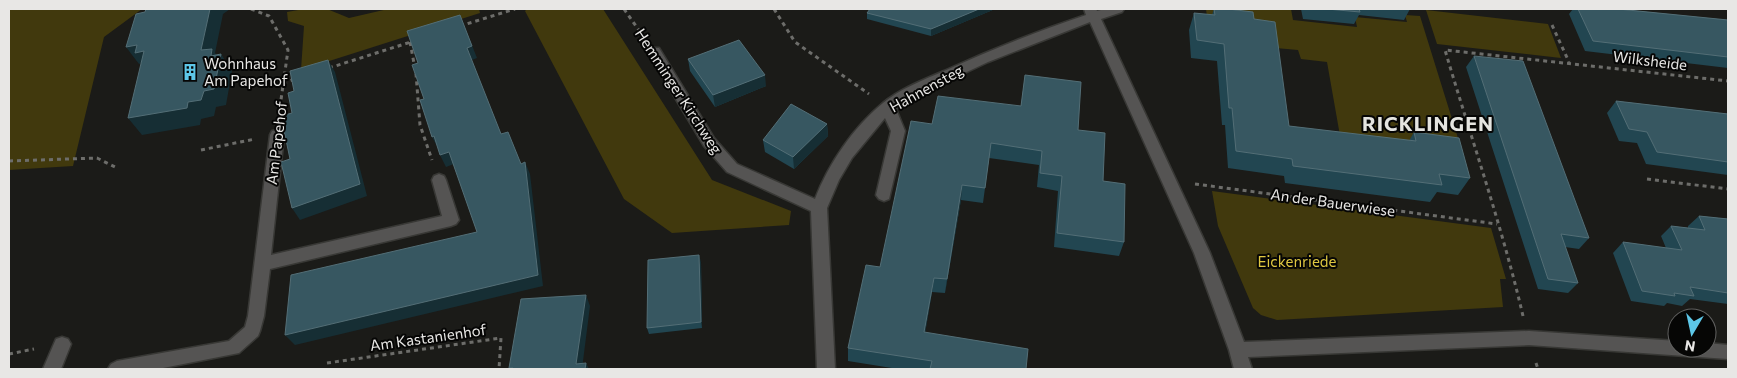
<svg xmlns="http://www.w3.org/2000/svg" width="1737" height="378" font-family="Commissioner,sans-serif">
<rect width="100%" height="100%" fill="#1b1b18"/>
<!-- green -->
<path fill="#41390d" d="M9,9H142L104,37L73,166L9,170Z
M304,9H327L349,18L388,9H414L417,10L423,9H479L480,13L301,70L304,26L288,21L287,12Z
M527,9H603L712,180L791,211L789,225L672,233L624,199L525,11Z
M1206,9H1291L1293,20L1357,27L1355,17L1407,22L1405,15L1420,16L1462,151L1342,147L1327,62L1301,59L1298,50L1264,47L1208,24Z
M1426,10L1548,24L1561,58L1437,44Z
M1212,191L1491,228L1506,279H1500L1503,307L1277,320L1261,315L1253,308L1218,226Z"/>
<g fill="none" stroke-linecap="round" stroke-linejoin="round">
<!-- minor casing -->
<g stroke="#383835" stroke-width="3">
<path id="minor" d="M1084,9H1096L1097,11L1105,9H1124L1122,12L1101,19L1210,253L1244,342L1529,331L1677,341V348H1707V343L1728,345V359L1529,345L1248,357L1252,369H1234L1229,350L1194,253L1090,22L988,62L918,95L896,109L905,131L889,199L884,201L879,199L876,195L891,131L885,118L852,158L839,180L827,208L835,369H817L811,211L727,172L704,146L647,51L649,48H659L714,138L737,164L815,199C829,163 853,128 883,103C900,89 923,80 944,71C990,50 1038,31 1086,15Z
M277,130L282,131L284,135L271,255L442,216L432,180L434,176L439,174L444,176L446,180L459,220L456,224L451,226L270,269L264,316L260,331L258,336L239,353L158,369H108L111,364L117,361L229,341L245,327L248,316L270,135L272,131Z
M62,337L68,339L71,344L61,369H43L56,339Z"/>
</g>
<!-- path -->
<path stroke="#6d6d6a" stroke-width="3" stroke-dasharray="4 4" stroke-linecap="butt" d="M251,9L269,16L288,50L279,114
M624,9L643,36
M774,9L795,42L869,94
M1552,25L1569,62
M460,26L515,9
M410,42L416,74L420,125L432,160
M329,68L414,41
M283,83L295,79
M201,150L255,139
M9,161L97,158L117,168
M1647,179L1728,189
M1195,184L1497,224
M1523,316C1502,226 1471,138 1445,50L1728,81
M9,354L34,349
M327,363L501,338L499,369
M1536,363L1538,369"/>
<!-- minor -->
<use href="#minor" fill="#555453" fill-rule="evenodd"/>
</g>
<!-- wall -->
<path fill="#224651" d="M870,9H995L931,36L867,19V13Z
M1214,9H1228L1254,19L1289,126L1409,141L1414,132L1470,178L1458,195L1437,192L1430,202L1285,183L1284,176L1228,168L1225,125H1222L1217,61L1191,58L1189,30L1194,13L1212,15Z
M1301,9H1410L1404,20L1359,15L1354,24L1303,19Z
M1573,9H1618L1728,20V68L1585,51L1569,14Z
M1474,56L1589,238L1579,249L1565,247L1578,283L1568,293L1538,289L1466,67Z
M688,59L766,86L715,107L690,71Z
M1025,75L1078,130L1103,181L1124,242L1119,256L1054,247L1058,191L1037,187L1039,165L989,158L983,203L961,200L945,293L932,292L925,333L1026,369H898L848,361V348L880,267L932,124L1021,106Z
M1616,101L1728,114V175L1646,164L1637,143L1619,141L1607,113Z
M827,124L828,136L794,169L765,152L763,140Z
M1699,216L1728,219V304L1690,299L1682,306L1667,303L1664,306L1631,301L1613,253L1623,242L1666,248L1661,236L1671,226L1688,228V226Z
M701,262L702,328L649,334L647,328Z"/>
<!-- shaded-wall -->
<path fill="#162e34" d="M210,9H230L223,14L215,53L220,59L221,54L232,71L226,105L216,107L214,116L201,119L200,125L142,135L128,118L188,102L204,91L201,50Z
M979,9H995L931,36V29Z
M460,15L477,58L472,60L467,48Z
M137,45L144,51L142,63L139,64L126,47Z
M328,60L335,72L367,196L300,220L292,208Z
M765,75L766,86L715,107L713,95Z
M827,124L828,136L794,169L793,157Z
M434,136L438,148L432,137Z
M449,152L454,164L446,167L440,155Z
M525,162L530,174L543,286L295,345L285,335L538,275Z
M962,185L961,200L945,293L947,279Z
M699,255L701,262L702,328L701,322Z
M934,278L932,292L923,346L924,332Z
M586,295L590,306L582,369L576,364Z
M586,363L589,369H585Z"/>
<!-- building -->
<path fill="#375761" stroke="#536e76" d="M146,9H210L201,50L212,49L211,56L221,54L214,89L204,91L201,100L188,102L187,108L128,118L144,51L135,53L137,45L126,47L136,14L145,12Z
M870,9H979L931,29L867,13Z
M1214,9H1228L1253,12L1254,19L1275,22L1289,126L1416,141L1414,132L1459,138L1470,178L1439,174L1442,185L1293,166L1292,159L1236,151L1232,108H1229L1224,44L1197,40L1194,13L1215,15Z
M1327,9H1359L1360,12Z
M1578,9H1618L1728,20V57L1593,41Z
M460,15L472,46L467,48L501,134L508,132L521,164L525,162L538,275L285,335L291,275L477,232L449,152L440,155L434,136L432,137L420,100L424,99L412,65L418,63L407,31Z
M739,40L765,75L713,95L688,59Z
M1474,56L1523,61L1589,238L1561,234L1578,283L1548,279Z
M328,60L360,184L292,208L281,162L290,159L281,116L292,113L288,93L294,91L290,71Z
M1025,75L1081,82L1078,130L1105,133L1103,181L1125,184L1124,242L1057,233L1062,176L1040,173L1042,151L991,143L985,188L962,185L947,279L934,278L924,332L1028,349L1026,369H930L932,361L848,348L866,265L880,267L911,121L932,124L938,96L1021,106Z
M1616,101L1728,114V162L1657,152L1647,132L1629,129Z
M791,104L827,124L793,157L763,140Z
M1699,216L1728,219V293L1690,287L1694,296L1674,293L1675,296L1642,291L1623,242L1682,250L1671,226L1705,230Z
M699,255L701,322L647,328L648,260Z
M586,295L576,364L586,363L585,369H513V368H509L521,299Z"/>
<!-- icons -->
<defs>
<g id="building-bare" transform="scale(1.35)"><path d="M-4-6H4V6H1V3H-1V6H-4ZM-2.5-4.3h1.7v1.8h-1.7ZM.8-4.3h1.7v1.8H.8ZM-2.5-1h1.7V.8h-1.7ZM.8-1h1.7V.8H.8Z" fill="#5dc7e8" stroke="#060605" stroke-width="2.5" paint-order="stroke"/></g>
</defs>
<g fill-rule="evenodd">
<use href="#building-bare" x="190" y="72"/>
</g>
<g text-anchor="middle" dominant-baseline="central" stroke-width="4" stroke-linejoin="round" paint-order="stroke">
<!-- street labels -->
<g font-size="15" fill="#e8e7e5" stroke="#060605">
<text transform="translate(1650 60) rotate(7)">Wilksheide</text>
<text transform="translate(926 88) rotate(-29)">Hahnensteg</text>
<text transform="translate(679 91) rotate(57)">Hemminger Kirchweg</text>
<text transform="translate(276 143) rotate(-83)">Am Papehof</text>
<text transform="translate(1333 202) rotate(8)">An der Bauerwiese</text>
<text transform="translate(428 337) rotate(-8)">Am Kastanienhof</text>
</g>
<!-- poi labels -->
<g font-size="15" fill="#e8e7e5" stroke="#060605" text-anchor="start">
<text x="204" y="63">Wohnhaus<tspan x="204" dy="17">Am Papehof</tspan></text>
</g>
<!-- park labels -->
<g font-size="15" fill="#dfc741" stroke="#060605">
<text x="1297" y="261">Eickenriede</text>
</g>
<!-- district labels -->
<g font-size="20" font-weight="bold" letter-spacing="1" fill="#e4e4e0" stroke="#060605">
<text x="1428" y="123">RICKLINGEN</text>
</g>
</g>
<!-- border -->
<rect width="1737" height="378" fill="none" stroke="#e8e7e5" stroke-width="20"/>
<!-- north arrow -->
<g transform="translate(1692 333) rotate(189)"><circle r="24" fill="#060605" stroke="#60605f"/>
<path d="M0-4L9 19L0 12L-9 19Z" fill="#5dc7e8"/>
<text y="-8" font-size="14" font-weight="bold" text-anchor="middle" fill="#e8e7e5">N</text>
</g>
</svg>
